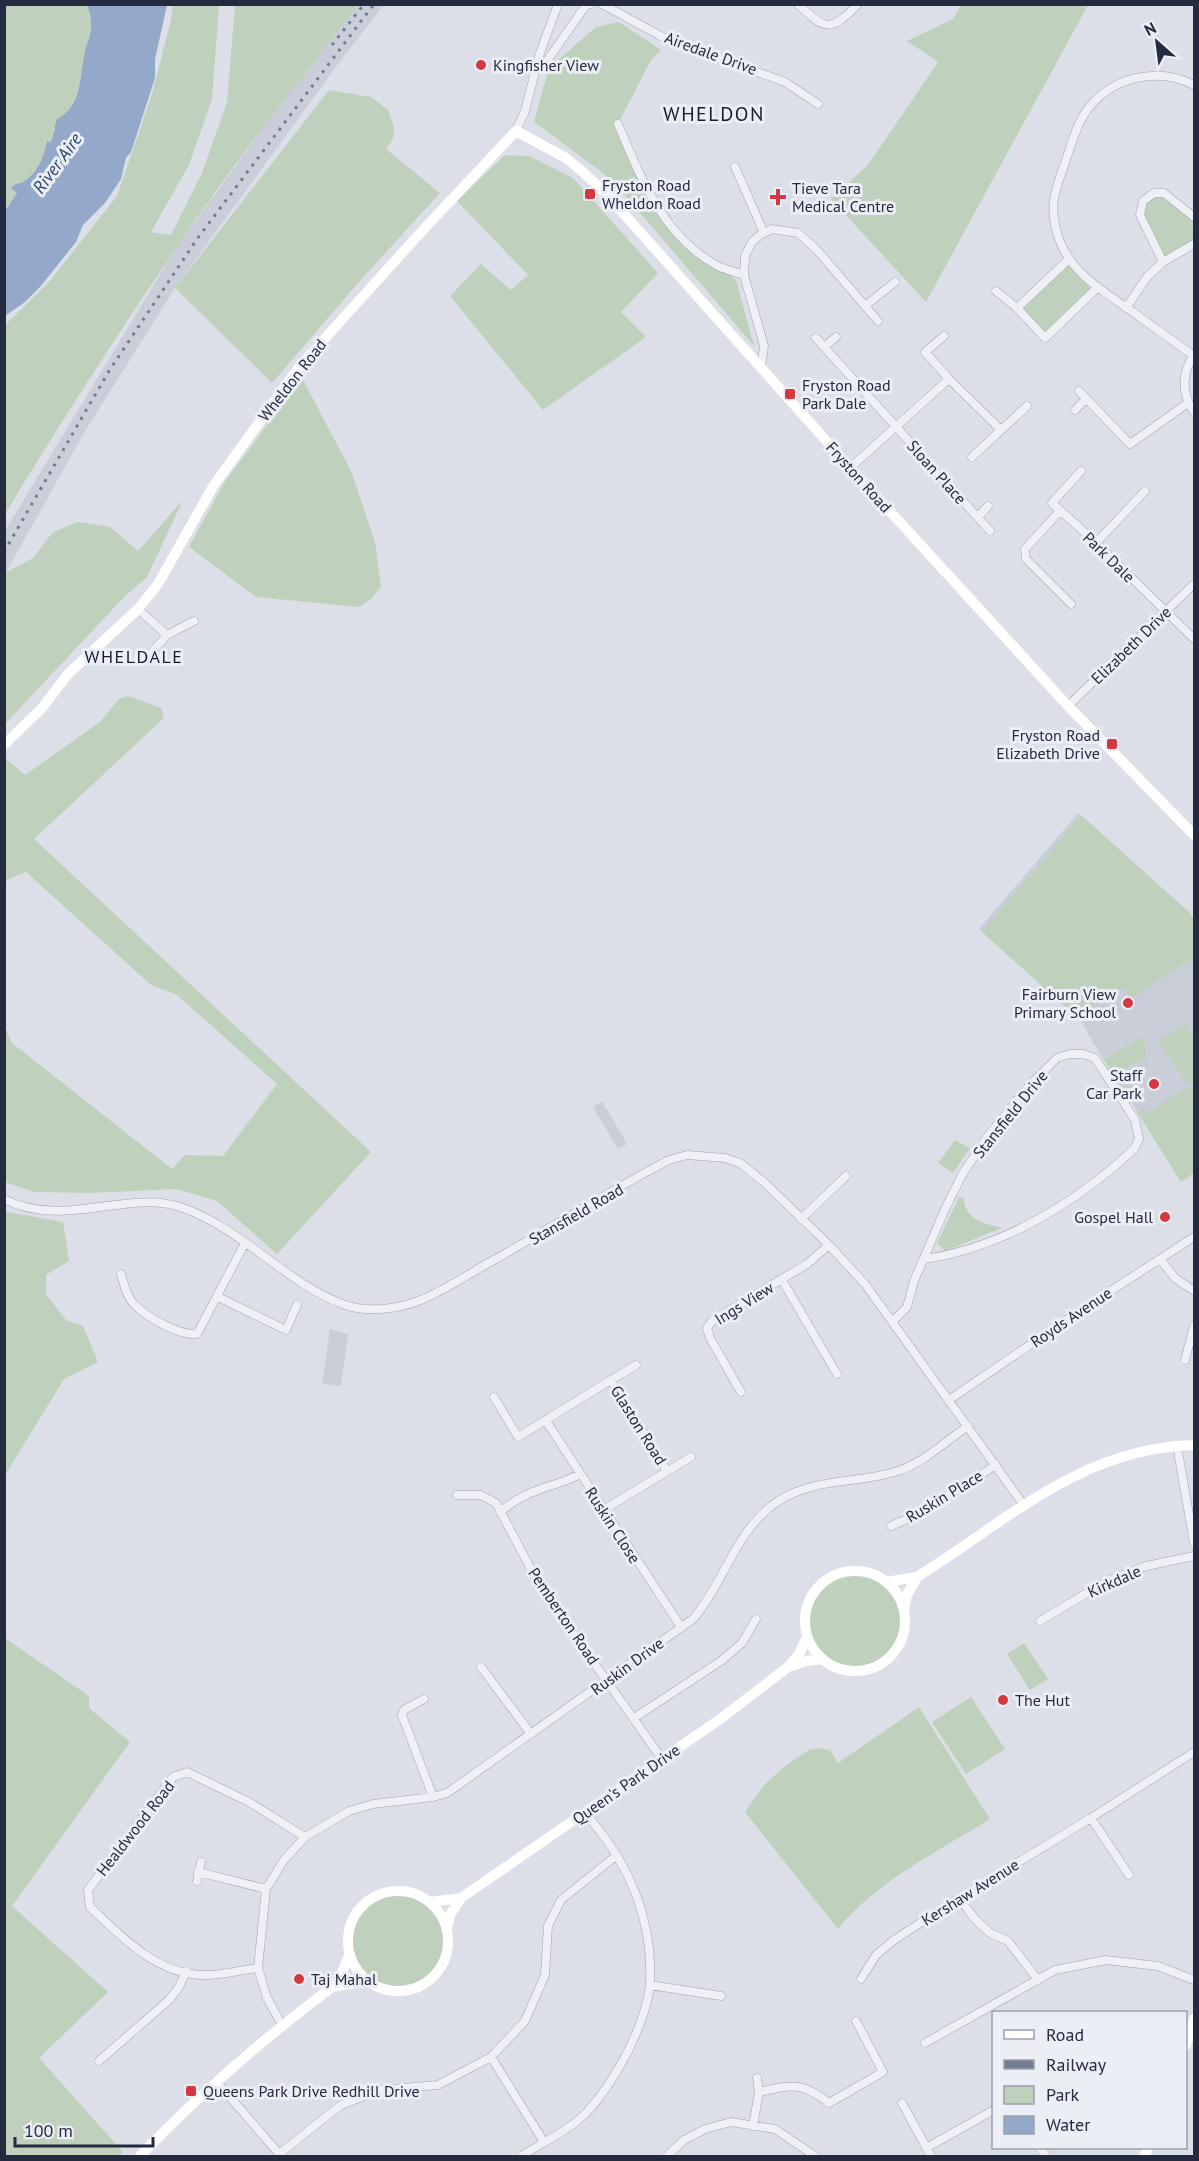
<svg xmlns="http://www.w3.org/2000/svg" width="1199" height="2161" font-family="'PT Sans',sans-serif">
<rect width="100%" height="100%" fill="#dcdfe7"/>
<!-- built -->
<path fill="#c9ced9" d="M358,5H384L344,56L175,288L84,433L5,574V531L176,248L283,101Z
M1078,813L1190,913L1194,920V1173L1173,1167L1097,1049L1081,1021L979,929Z
M602,1101L627,1144L618,1149L593,1107Z
M330,1329L348,1334L341,1386L322,1384Z"/>
<!-- green -->
<path fill="#bfd1bc" d="M4,5H87L91,21V29L85,51L81,85L70,109L53,130L54,136L51,142L47,141C45,157 38,173 23,182C18,185 15,183 11,188L17,193L5,211Z
M173,5H219L212,99L189,165L151,232L171,235L202,173L227,102L235,5H358C296,85 232,165 175,250C116,336 59,425 5,514V325L49,282L117,196L152,94L171,20Z
M961,5H1088L926,302L831,199L868,165L938,62L907,41L953,19Z
M619,22L661,50L651,60L618,124L669,225L736,280L754,346L611,179L534,122L549,68L596,27Z
M329,90L371,97L388,110L394,127L393,139L386,149L440,193L358,283L272,383L175,288Z
M505,155L529,156L573,178L658,273L621,312L646,337L543,410L450,296L481,264L511,290L528,275L457,201Z
M1164,193L1194,217V244L1163,262L1140,215L1143,201Z
M1069,259L1098,287L1045,338L1017,308Z
M302,378L351,471L375,542L381,587L371,599L359,607L256,597L189,547L224,483Z
M183,500L147,577L126,595L5,724V573L33,558L52,533L77,522L110,527L138,551Z
M128,696L161,708L164,718L34,839L371,1152L277,1254L217,1201L177,1189L90,1193L34,1192L5,1182V1027L12,1043L172,1169L185,1155L223,1156L277,1084L177,995L151,985L26,872L7,880L5,893V758L25,775L100,722L119,699Z
M1081,815L1190,913L1194,920V957L1131,999L1124,988L1109,998L1105,991L1091,1001L1095,1006L1078,1018L982,932Z
M1185,1023L1194,1037V1082L1188,1085L1158,1042Z
M1141,1037L1144,1040L1146,1057L1115,1073L1114,1077L1104,1060Z
M1149,1058L1124,1076L1128,1082L1122,1086L1124,1089L1130,1086L1137,1097L1130,1101L1116,1080Z
M1194,1086V1173L1181,1182L1137,1112L1144,1108L1148,1113L1185,1089Z
M955,1140L970,1148L953,1173L938,1163Z
M959,1197L964,1198C964,1219 985,1224 1002,1228L945,1251L937,1243Z
M8,1212L63,1222L69,1261L46,1275V1294L66,1320L83,1326L98,1362L64,1379L5,1475L4,1213Z
M808 1621a46 46 0 1 1 92 0a46 46 0 1 1-92 0Z
M5,1638L89,1696V1708L130,1742L12,1906L108,1992L39,2058L123,2152L118,2156H5Z
M1024,1643L1048,1679L1030,1690L1007,1654Z
M971,1697L1005,1749L966,1774L932,1722Z
M919,1707L990,1819C937,1852 877,1881 838,1929L745,1812L765,1784L784,1767L809,1750L820,1748L830,1750L838,1763Z
M352 1941a46 46 0 1 1 92 0a46 46 0 1 1-92 0Z"/>
<!-- water -->
<path fill="#94a9c9" d="M87,5H167L155,59V78L131,152L126,158L121,179L105,203L83,225L76,242L40,287L25,302L5,316V211L17,193L11,188C15,183 18,184 23,182C38,173 44,157 47,141L51,142C54,135 54,127 57,119C82,107 80,75 85,51C87,42 92,33 91,23C91,17 89,11 87,5Z"/>
<g fill="none" stroke-linecap="round" stroke-linejoin="round">
<!-- street casing -->
<g stroke="#a1a5b1" stroke-width="9">
<path id="street" d="M602,4L670,41L785,82L818,104
M798,4C825,30 830,33 858,4
M537,65L547,61L586,5L591,4
M618,124C641,178 663,237 718,266C726,270 736,272 744,275
M516,131L525,111L539,56L558,4
M735,167L764,233
M1069,259L1017,308L1045,338L1098,287
M1163,262L1140,215L1143,201L1154,193H1164L1194,217
M996,291L1017,308
M865,306L895,282
M1126,308L1147,277L1163,262L1194,244
M944,336L925,352L949,379L1001,430
M816,338L990,531
M824,347L836,337
M1194,354C1182,373 1181,393 1194,412
M1193,355C1173,341 1153,327 1133,312C1106,293 1075,276 1061,244C1047,210 1054,192 1066,160C1071,144 1076,127 1085,113C1109,77 1157,66 1194,85
M761,368L764,346L744,275L745,256L752,242L760,235L772,229L798,233L817,250L878,321
M1079,391L1130,444L1188,403
M1075,410L1086,399
M972,457L1027,406
M850,468L949,379
M1081,471L1052,503L1091,538L1194,639
M1060,511L1025,549L1026,559L1071,604
M978,517L988,506
M1096,543L1145,491
M138,609L167,635
M152,652L167,635L194,621
M1068,706L1194,584
M4,1199C66,1230 126,1188 183,1208C243,1229 285,1283 345,1305C368,1313 398,1309 421,1300C445,1290 469,1274 492,1261C551,1228 609,1191 669,1160L687,1155L725,1158L740,1163L764,1182L829,1245L865,1284L1023,1504
M801,1219L846,1176
M1160,1259L1175,1278L1194,1291
M121,1274C124,1284 126,1296 134,1304C146,1317 180,1336 197,1334L245,1243
M782,1280L837,1374
M218,1297L286,1330L297,1305
M893,1321L907,1307L914,1281L946,1207L963,1173L988,1136L1027,1088L1057,1058L1070,1054H1083L1095,1058L1135,1120L1139,1139L1134,1149C1076,1203 1002,1248 924,1259
M1185,1360L1194,1326
M611,1380L636,1365
M741,1392L710,1338L707,1328L713,1320L807,1264L829,1245
M494,1397L518,1437L611,1380L667,1471
M949,1400L1078,1312L1194,1237
M546,1421L681,1627
M1177,1446L1194,1543
M457,1495H481L496,1503L541,1588L662,1759
M603,1510L691,1457
M500,1512C512,1502 524,1495 538,1490C553,1484 566,1482 580,1474
M891,1526L921,1513L996,1465
M1040,1621L1107,1581L1146,1566L1194,1556
M481,1667L531,1734
M424,1699L404,1710L402,1715L433,1797
M634,1718L721,1661L742,1643L756,1619
M1091,1818L1129,1875
M198,1872L266,1889
M197,1881L201,1862
M959,1898L975,1919L990,1933L1008,1941L1038,1980
M258,1968C240,1970 220,1976 202,1975C155,1973 122,1937 90,1907L88,1890L173,1777L187,1772L249,1802L305,1837
M861,1979L876,1955L894,1940L959,1898L1091,1818L1194,1752
M650,1985L721,1996
M282,2025L267,1998L258,1968L266,1889L284,1860L305,1837L349,1811L373,1804L433,1797L447,1793L693,1619C725,1582 735,1530 778,1501C816,1477 858,1484 898,1471C923,1463 946,1441 968,1426
M925,2043L1055,1970L1106,1960L1158,1966L1194,1980
M491,2057L544,2142
M99,2061L169,2000L179,1987L186,1971
M216,2081L281,2156
M759,2092C791,2085 801,2081 829,2103L883,2072L856,2021
M902,2103L931,2156
M753,2126L759,2092L757,2078
M926,2148L994,2110
M1040,2148L1046,2156
M279,2154L341,2105L380,2090L438,2085L491,2057L525,2021L545,1975L548,1926L561,1900L617,1855
M521,2156C539,2145 559,2135 576,2122C596,2106 613,2079 625,2057C635,2038 649,2005 650,1983C653,1917 628,1861 584,1812
M667,2156L684,2140L705,2129L731,2122L775,2129L815,2156"/>
</g>
<!-- street -->
<use href="#street" stroke="#eef0f5" stroke-width="8"/>
<!-- secondary -->
<path stroke="#fff" stroke-width="10" d="M4,745L42,708L68,674L138,609L158,584L214,485L300,366L422,231L516,131L566,158L583,172L607,195L854,472L1068,706L1194,835
M805 1621a50 50 0 1 1 100 0a50 50 0 1 1-100 0Z
M886,1582L917,1577
M904,1609L907,1595L917,1577C1007,1521 1081,1448 1194,1445
M788,1667L807,1661L823,1659
M348 1941a50 50 0 1 1 100 0a50 50 0 1 1-100 0Z
M430,1902L461,1898
M447,1929L450,1915L461,1898L723,1717L788,1667L799,1654L807,1637
M332,1987L368,1981
M1186,2045L1194,2019
M140,2156C200,2093 262,2040 332,1987L339,1979L350,1954
M1144,2156L1148,2148"/>
<!-- rail -->
<path stroke="#747c91" stroke-width="3" stroke-dasharray="3 6" stroke-linecap="butt" d="M332,45L364,4
M4,552L109,371L197,239L374,4"/>
</g>
<!-- markers -->
<g fill="#d43840" stroke="#ebeef5" stroke-width="2">
<circle cx="481" cy="65" r="6"/>
<rect x="584" y="188" width="12" height="12" rx="3"/>
<path d="M775 188h6v6h6v6h-6v6h-6v-6h-6v-6h6z"/>
<rect x="784" y="388" width="12" height="12" rx="3"/>
<rect x="1106" y="738" width="12" height="12" rx="3"/>
<circle cx="1128" cy="1003" r="6"/>
<circle cx="1154" cy="1084" r="6"/>
<circle cx="1165" cy="1217" r="6"/>
<circle cx="1003" cy="1700" r="6"/>
<circle cx="299" cy="1979" r="6"/>
<rect x="185" y="2085" width="12" height="12" rx="3"/>
</g>
<g text-anchor="middle" dominant-baseline="central" stroke-width="6" stroke-linejoin="round" paint-order="stroke">
<!-- street labels -->
<g font-size="16" fill="#252b3e" stroke="#ebeef5">
<text transform="translate(711 53) rotate(20)">Airedale Drive</text>
<text transform="translate(292 380) rotate(-52)">Wheldon Road</text>
<text transform="translate(937 472) rotate(48)">Sloan Place</text>
<text transform="translate(859 477) rotate(48)">Fryston Road</text>
<text transform="translate(1109 557) rotate(44)">Park Dale</text>
<text transform="translate(1131 645) rotate(-44)">Elizabeth Drive</text>
<text transform="translate(1010 1114) rotate(-51)">Stansfield Drive</text>
<text transform="translate(576 1214) rotate(-30)">Stansfield Road</text>
<text transform="translate(744 1303) rotate(-32)">Ings View</text>
<text transform="translate(1071 1317) rotate(-34)">Royds Avenue</text>
<text transform="translate(639 1425) rotate(58)">Glaston Road</text>
<text transform="translate(944 1496) rotate(-31)">Ruskin Place</text>
<text transform="translate(613 1525) rotate(57)">Ruskin Close</text>
<text transform="translate(1114 1581) rotate(-24)">Kirkdale</text>
<text transform="translate(564 1616) rotate(56)">Pemberton Road</text>
<text transform="translate(627 1666) rotate(-36)">Ruskin Drive</text>
<text transform="translate(626 1784) rotate(-35)">Queen's Park Drive</text>
<text transform="translate(135 1828) rotate(-52)">Healdwood Road</text>
<text transform="translate(970 1892) rotate(-32)">Kershaw Avenue</text>
</g>
<!-- poi labels -->
<g font-size="16" fill="#252b3e" stroke="#ebeef5" text-anchor="start">
<text x="493" y="65">Kingfisher View</text>
<text x="602" y="185">Fryston Road<tspan x="602" dy="18">Wheldon Road</tspan></text>
<text x="792" y="188">Tieve Tara<tspan x="792" dy="18">Medical Centre</tspan></text>
<text x="802" y="385">Fryston Road<tspan x="802" dy="18">Park Dale</tspan></text>
<text x="1100" y="735" text-anchor="end">Fryston Road<tspan x="1100" dy="18">Elizabeth Drive</tspan></text>
<text x="1116" y="994" text-anchor="end">Fairburn View<tspan x="1116" dy="18">Primary School</tspan></text>
<text x="1142" y="1075" text-anchor="end">Staff<tspan x="1142" dy="18">Car Park</tspan></text>
<text x="1153" y="1217" text-anchor="end">Gospel Hall</text>
<text x="1015" y="1700">The Hut</text>
<text x="311" y="1979">Taj Mahal</text>
<text x="203" y="2091">Queens Park Drive Redhill Drive</text>
</g>
<!-- water labels -->
<g font-size="18" font-style="italic" fill="#2d4573" stroke="#ebeef5">
<text transform="translate(57 163) rotate(-54)">River Aire</text>
</g>
<!-- neighbourhood labels -->
<g font-size="18" letter-spacing="1.5" fill="#171d2e" stroke="#ebeef5">
<text x="134" y="656">WHELDALE</text>
</g>
<!-- quarter labels -->
<g font-size="20" letter-spacing="1.5" fill="#171d2e" stroke="#ebeef5">
<text x="714" y="114">WHELDON</text>
</g>
</g>
<!-- border -->
<rect width="1199" height="2161" fill="none" stroke="#252b3e" stroke-width="12"/>
<!-- legend -->
<rect x="992" y="2011" width="195" height="138" fill="#ebeef5" stroke="#9ca0ac" stroke-width="1.5"/>
<rect x="1004" y="2030" width="30" height="9" fill="#ffffff" stroke="#9ca0ac" stroke-width="1.5"/>
<text x="1046" y="2041" font-size="18" fill="#252b3e">Road</text>
<rect x="1004" y="2060" width="30" height="9" fill="#747c91" stroke="#9ca0ac" stroke-width="1.5"/>
<text x="1046" y="2071" font-size="18" fill="#252b3e">Railway</text>
<rect x="1004" y="2086" width="30" height="18" fill="#bfd1bc" stroke="#9ca0ac" stroke-width="1.5"/>
<text x="1046" y="2101" font-size="18" fill="#252b3e">Park</text>
<rect x="1004" y="2116" width="30" height="18" fill="#94a9c9" stroke="#9ca0ac" stroke-width="1.5"/>
<text x="1046" y="2131" font-size="18" fill="#252b3e">Water</text>
<!-- north arrow -->
<g transform="translate(1157 42) rotate(332)" stroke="#ebeef5" stroke-width="4.5" paint-order="stroke">
<path d="M0-4.5L10 22L0 15L-10 22Z" fill="#252b3e"/>
<text y="-9" font-size="16" font-weight="bold" text-anchor="middle" fill="#252b3e">N</text>
</g>
<!-- scale -->
<path d="M15 2137v9h138v-9" fill="none" stroke="#252b3e" stroke-width="3"/>
<text x="24" y="2137" font-size="18" fill="#252b3e" stroke="#ebeef5" stroke-width="4.5" paint-order="stroke">100 m</text>
</svg>
